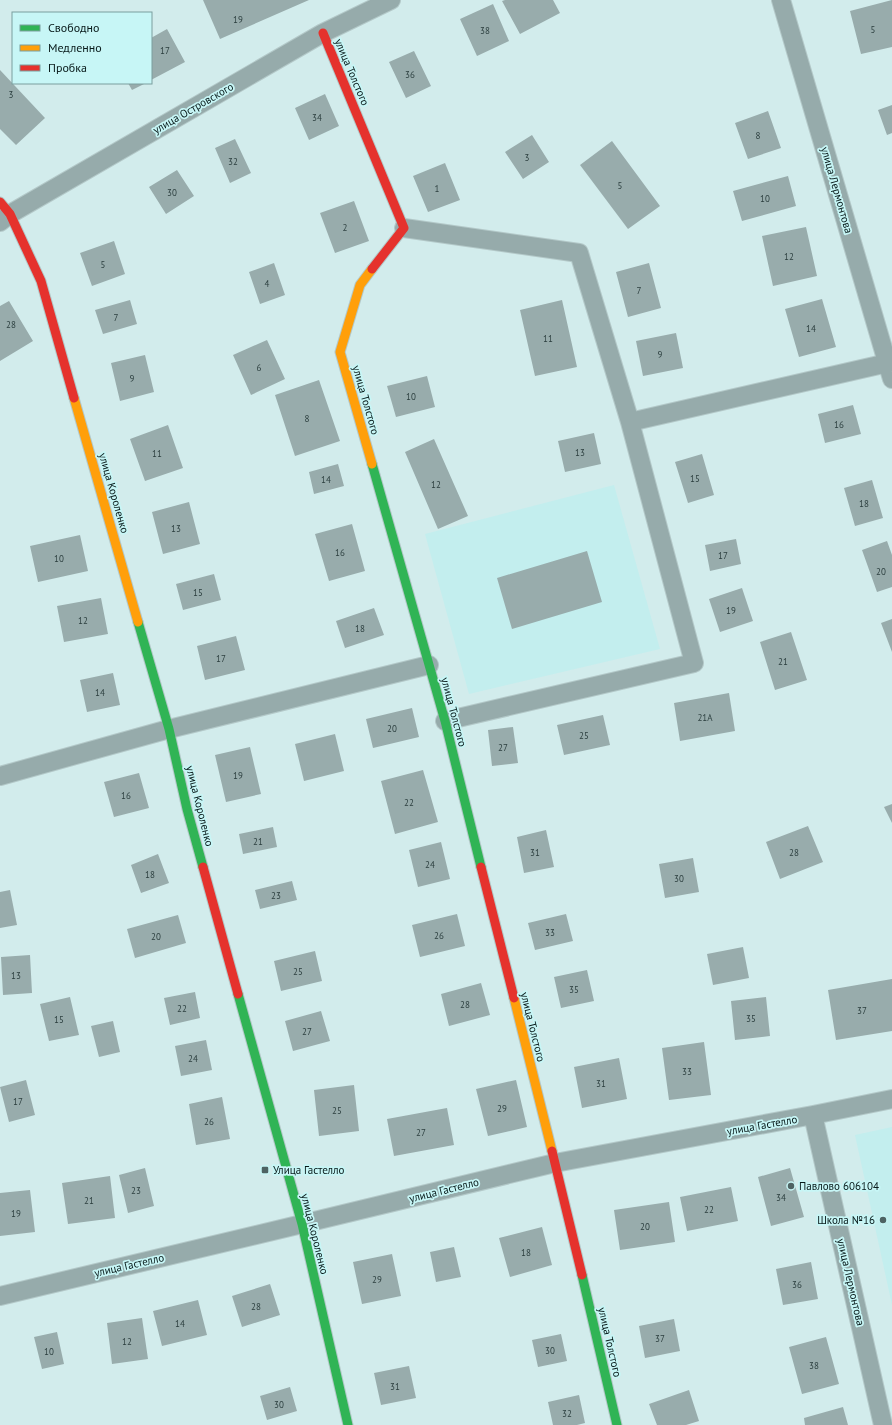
<svg xmlns="http://www.w3.org/2000/svg" width="892" height="1425" font-family="'PT Sans',sans-serif">
<rect width="100%" height="100%" fill="#d2ecec"/>
<!-- built -->
<path fill="#c3eeee" d="M614,485L660,649L469,694L425,534Z
M892,1127V1305L855,1135Z"/>
<!-- building -->
<path fill="#98acac" d="M203,0H309L220,39Z
M505,0H553L560,13L520,34L502,1Z
M892,0V47L861,54L850,11Z
M493,4L509,41L477,56L460,19Z
M167,29L185,62L151,80V38Z
M414,51L431,86L406,98L389,62Z
M0,70L45,118L16,145L0,129Z
M128,83H146L132,90Z
M325,94L339,126L309,140L295,108Z
M892,105V133L887,135L878,110Z
M768,111L781,148L748,159L735,123Z
M532,135L549,162L523,179L505,152Z
M235,139L251,173L230,183L215,148Z
M612,141L660,206L628,229L580,165Z
M445,163L460,200L428,212L413,176Z
M177,170L194,196L166,214L149,187Z
M788,176L796,206L742,221L733,191Z
M354,201L369,241L335,253L320,213Z
M806,227L817,276L773,286L762,236Z
M114,241L125,274L92,286L80,253Z
M274,263L285,295L260,304L249,272Z
M649,263L661,308L628,317L616,272Z
M822,299L836,347L799,357L785,309Z
M130,300L137,324L103,334L95,310Z
M562,300L577,367L535,376L520,310Z
M9,301L33,341L0,361V306Z
M676,333L683,368L643,376L636,341Z
M267,340L285,379L251,395L233,355Z
M145,355L154,392L120,401L111,363Z
M427,376L435,407L396,417L387,386Z
M319,380L340,441L295,456L275,395Z
M853,405L861,434L825,443L818,414Z
M168,425L183,468L145,481L130,439Z
M594,433L601,464L565,472L558,441Z
M434,439L468,516L438,529L405,452Z
M702,454L714,495L688,503L675,462Z
M338,464L344,486L314,494L309,472Z
M872,480L883,518L855,526L844,488Z
M189,502L200,544L163,554L152,512Z
M352,524L365,571L329,581L315,534Z
M80,535L88,571L38,582L30,546Z
M736,539L741,564L710,571L705,545Z
M887,541L892,555V587L877,592L862,550Z
M587,551L602,602L512,629L497,578Z
M214,574L221,600L183,610L176,584Z
M742,588L753,621L720,632L709,599Z
M101,598L108,634L64,642L57,606Z
M374,608L384,635L345,648L336,621Z
M892,619V652L881,623Z
M791,632L807,680L775,690L760,642Z
M236,636L245,670L205,680L197,646Z
M113,673L120,705L87,712L80,680Z
M729,693L735,731L680,741L674,703Z
M412,708L419,737L373,748L366,719Z
M603,715L610,745L564,755L557,725Z
M513,727L518,763L492,766L488,730Z
M335,734L344,771L304,781L295,744Z
M250,747L261,794L226,802L215,755Z
M423,770L438,822L395,834L381,781Z
M139,773L149,808L114,817L104,782Z
M892,804V823L884,807Z
M808,826L823,862L780,879L766,842Z
M273,827L277,847L243,854L239,834Z
M546,830L554,867L524,873L517,837Z
M441,842L450,879L418,887L409,850Z
M158,854L169,883L141,893L131,865Z
M693,858L699,892L665,898L659,864Z
M292,881L297,900L260,909L255,890Z
M10,890L17,925L0,928V892Z
M457,914L465,946L420,957L412,925Z
M566,914L573,941L535,950L528,923Z
M178,915L186,943L135,958L127,929Z
M743,947L749,978L713,985L707,954Z
M315,951L322,981L281,991L274,961Z
M30,955L32,993L3,995L1,957Z
M587,970L594,1001L561,1008L554,977Z
M892,979V1031L836,1040L828,990Z
M481,983L490,1015L449,1026L441,994Z
M195,992L200,1018L170,1025L164,998Z
M70,997L79,1035L49,1041L40,1004Z
M766,997L770,1036L735,1040L731,1001Z
M321,1011L330,1041L293,1051L285,1021Z
M113,1021L120,1052L99,1057L91,1026Z
M206,1040L212,1070L181,1076L175,1046Z
M704,1042L711,1095L669,1100L662,1048Z
M619,1058L627,1099L582,1108L574,1067Z
M26,1080L35,1115L9,1122L0,1087Z
M516,1080L527,1127L488,1136L476,1089Z
M354,1085L359,1131L319,1136L314,1090Z
M222,1097L230,1139L196,1145L189,1104Z
M447,1108L454,1145L394,1156L387,1119Z
M145,1168L154,1206L128,1213L119,1175Z
M790,1168L804,1217L771,1226L758,1177Z
M110,1176L115,1218L68,1224L62,1183Z
M731,1187L738,1221L687,1231L680,1197Z
M30,1190L35,1232L0,1236V1193Z
M669,1202L675,1242L620,1250L614,1210Z
M542,1227L552,1265L510,1277L499,1238Z
M454,1247L461,1277L436,1282L430,1252Z
M392,1254L401,1296L362,1304L353,1262Z
M811,1262L818,1299L783,1305L776,1269Z
M270,1284L280,1315L242,1327L232,1296Z
M198,1300L207,1335L162,1346L153,1311Z
M142,1318L148,1359L112,1364L107,1323Z
M674,1319L680,1351L645,1358L639,1326Z
M57,1332L64,1364L42,1369L34,1337Z
M561,1334L567,1361L538,1367L532,1340Z
M826,1337L839,1384L802,1394L789,1347Z
M409,1366L416,1398L381,1405L374,1373Z
M290,1387L297,1411L267,1420L260,1396Z
M689,1390L699,1421L686,1425H657L649,1404Z
M579,1395L585,1423L577,1425H553L548,1402Z
M843,1407L848,1425H805L804,1418Z"/>
<g fill="none" stroke-linecap="round" stroke-linejoin="round">
<!-- street casing -->
<g stroke="#b3c8c8" stroke-width="20">
<path id="street" d="M781,0L892,379
M0,222L10,214L323,33L391,0
M404,228L579,253L630,422L892,362
M445,721L694,663L630,422
M0,776L169,729L429,665
M813,1115L883,1425
M0,1296L302,1224L555,1163L813,1115L892,1099"/>
</g>
<!-- fast casing -->
<g stroke="#b3c8c8" stroke-width="11">
<path id="fast" d="M372,464L445,721L481,867
M138,622L169,729L187,809L203,867
M238,994L302,1224L348,1425
M582,1275L617,1425"/>
</g>
<!-- slow casing -->
<g stroke="#b3c8c8" stroke-width="11">
<path id="slow" d="M74,398L138,622
M372,464L340,352L360,285L372,269
M514,998L552,1151"/>
</g>
<!-- jam casing -->
<g stroke="#b3c8c8" stroke-width="11">
<path id="jam" d="M323,33L404,228L372,269
M0,202L10,214L41,281L74,398
M203,867L238,994
M481,867L514,998
M552,1151L582,1275"/>
</g>
<!-- street -->
<use href="#street" stroke="#96abab" stroke-width="18"/>
<!-- fast -->
<use href="#fast" stroke="#30b455" stroke-width="9"/>
<!-- slow -->
<use href="#slow" stroke="#ff9f0a" stroke-width="9"/>
<!-- jam -->
<use href="#jam" stroke="#e5322d" stroke-width="9"/>
</g>
<!-- markers -->
<g fill="#4e6363" stroke="#c7f6f6" stroke-width="1.5">
<rect x="261" y="1166" width="8" height="8" rx="2"/>
<circle cx="791" cy="1186" r="4"/>
<circle cx="883" cy="1220" r="4"/>
</g>
<g text-anchor="middle" dominant-baseline="central" stroke-width="3.5" stroke-linejoin="round" paint-order="stroke">
<!-- number labels -->
<g font-size="9" fill="#2b3e3e">
<text x="238" y="19">19</text>
<text x="873" y="29">5</text>
<text x="485" y="30">38</text>
<text x="165" y="50">17</text>
<text x="410" y="74">36</text>
<text x="11" y="94">3</text>
<text x="317" y="117">34</text>
<text x="758" y="135">8</text>
<text x="527" y="157">3</text>
<text x="233" y="161">32</text>
<text x="620" y="185">5</text>
<text x="437" y="188">1</text>
<text x="172" y="192">30</text>
<text x="765" y="198">10</text>
<text x="345" y="227">2</text>
<text x="789" y="256">12</text>
<text x="103" y="264">5</text>
<text x="267" y="283">4</text>
<text x="639" y="290">7</text>
<text x="116" y="317">7</text>
<text x="11" y="324">28</text>
<text x="811" y="328">14</text>
<text x="548" y="338">11</text>
<text x="660" y="354">9</text>
<text x="259" y="367">6</text>
<text x="132" y="378">9</text>
<text x="411" y="396">10</text>
<text x="307" y="418">8</text>
<text x="839" y="424">16</text>
<text x="580" y="452">13</text>
<text x="157" y="453">11</text>
<text x="695" y="478">15</text>
<text x="326" y="479">14</text>
<text x="436" y="484">12</text>
<text x="864" y="503">18</text>
<text x="176" y="528">13</text>
<text x="340" y="552">16</text>
<text x="723" y="555">17</text>
<text x="59" y="558">10</text>
<text x="881" y="571">20</text>
<text x="198" y="592">15</text>
<text x="731" y="610">19</text>
<text x="83" y="620">12</text>
<text x="360" y="628">18</text>
<text x="221" y="658">17</text>
<text x="783" y="661">21</text>
<text x="100" y="692">14</text>
<text x="705" y="717">21А</text>
<text x="392" y="728">20</text>
<text x="584" y="735">25</text>
<text x="503" y="747">27</text>
<text x="238" y="775">19</text>
<text x="126" y="795">16</text>
<text x="409" y="802">22</text>
<text x="258" y="841">21</text>
<text x="535" y="852">31</text>
<text x="794" y="852">28</text>
<text x="430" y="864">24</text>
<text x="150" y="874">18</text>
<text x="679" y="878">30</text>
<text x="276" y="895">23</text>
<text x="550" y="932">33</text>
<text x="439" y="935">26</text>
<text x="156" y="936">20</text>
<text x="298" y="971">25</text>
<text x="16" y="975">13</text>
<text x="574" y="989">35</text>
<text x="465" y="1004">28</text>
<text x="182" y="1008">22</text>
<text x="862" y="1010">37</text>
<text x="751" y="1018">35</text>
<text x="59" y="1019">15</text>
<text x="307" y="1031">27</text>
<text x="193" y="1058">24</text>
<text x="687" y="1071">33</text>
<text x="601" y="1083">31</text>
<text x="18" y="1101">17</text>
<text x="502" y="1108">29</text>
<text x="337" y="1110">25</text>
<text x="209" y="1121">26</text>
<text x="421" y="1132">27</text>
<text x="136" y="1190">23</text>
<text x="781" y="1197">34</text>
<text x="89" y="1200">21</text>
<text x="709" y="1209">22</text>
<text x="16" y="1213">19</text>
<text x="645" y="1226">20</text>
<text x="526" y="1252">18</text>
<text x="377" y="1279">29</text>
<text x="797" y="1284">36</text>
<text x="256" y="1306">28</text>
<text x="180" y="1323">14</text>
<text x="660" y="1338">37</text>
<text x="127" y="1341">12</text>
<text x="550" y="1350">30</text>
<text x="49" y="1351">10</text>
<text x="814" y="1365">38</text>
<text x="395" y="1386">31</text>
<text x="279" y="1404">30</text>
<text x="567" y="1413">32</text>
</g>
<!-- street labels -->
<g font-size="11" fill="#071919" stroke="#c7f6f6">
<text transform="translate(352 72) rotate(67)">улица Толстого</text>
<text transform="translate(193 108) rotate(-30)">улица Островского</text>
<text transform="translate(837 190) rotate(74)">улица Лермонтова</text>
<text transform="translate(366 400) rotate(74)">улица Толстого</text>
<text transform="translate(114 493) rotate(74)">улица Короленко</text>
<text transform="translate(454 712) rotate(75)">улица Толстого</text>
<text transform="translate(200 806) rotate(76)">улица Короленко</text>
<text transform="translate(533 1027) rotate(76)">улица Толстого</text>
<text transform="translate(762 1125) rotate(-10)">улица Гастелло</text>
<text transform="translate(444 1190) rotate(-14)">улица Гастелло</text>
<text transform="translate(315 1234) rotate(76)">улица Короленко</text>
<text transform="translate(129 1265) rotate(-13)">улица Гастелло</text>
<text transform="translate(851 1282) rotate(77)">улица Лермонтова</text>
<text transform="translate(610 1342) rotate(77)">улица Толстого</text>
</g>
<!-- poi labels -->
<g font-size="11" fill="#071919" stroke="#c7f6f6" text-anchor="start">
<text x="273" y="1170">Улица Гастелло</text>
<text x="799" y="1186">Павлово 606104</text>
<text x="875" y="1220" text-anchor="end">Школа №16</text>
</g>
</g>
<!-- legend -->
<rect x="12" y="12" width="140" height="72" fill="#c7f6f6" stroke="#7a9e9e"/>
<rect x="20" y="25" width="20" height="6" fill="#30b455" stroke="#7a9e9e"/>
<text x="48" y="32" font-size="12" fill="#071919">Свободно</text>
<rect x="20" y="45" width="20" height="6" fill="#ff9f0a" stroke="#7a9e9e"/>
<text x="48" y="52" font-size="12" fill="#071919">Медленно</text>
<rect x="20" y="65" width="20" height="6" fill="#e5322d" stroke="#7a9e9e"/>
<text x="48" y="72" font-size="12" fill="#071919">Пробка</text>
</svg>
